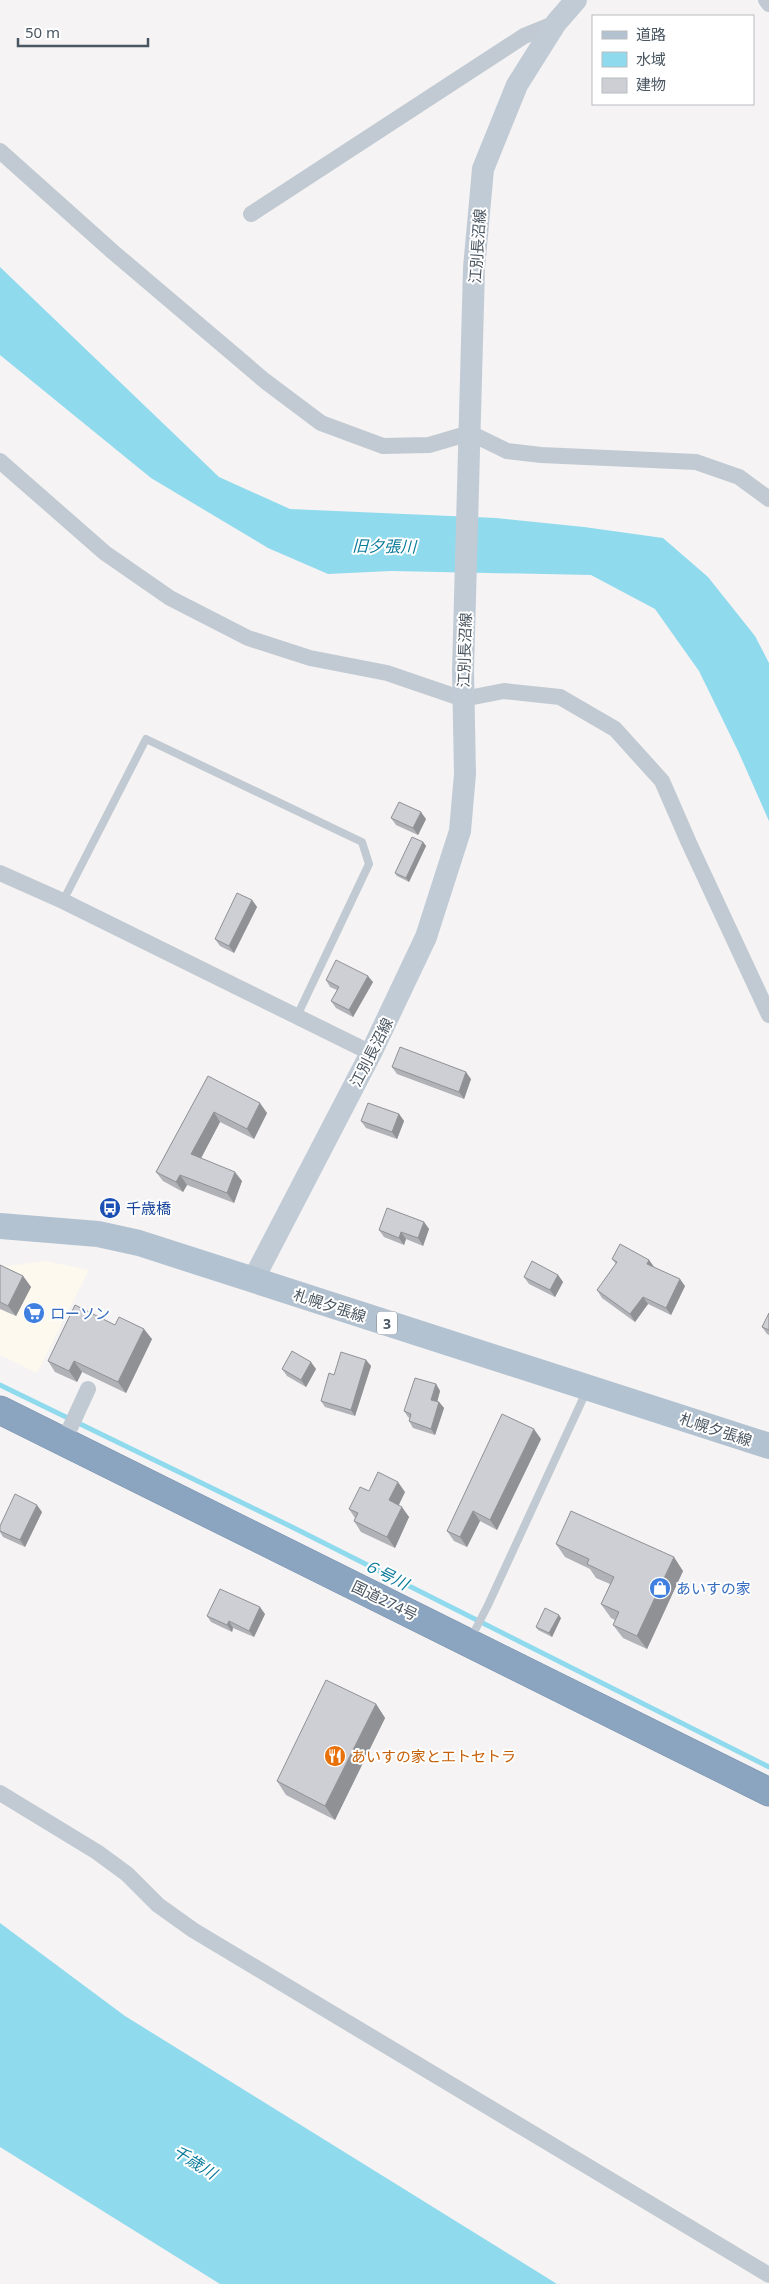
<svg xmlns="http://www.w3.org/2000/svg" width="769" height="2284" font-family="'Noto Sans','Noto Sans JP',sans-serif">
<rect width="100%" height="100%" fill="#f5f3f3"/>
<!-- commercial -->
<path fill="#fdf9ef" d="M47,1261L89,1270L37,1373L0,1355V1267Z"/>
<!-- water -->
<path fill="#90daee" d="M0,267L219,477L290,509L496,518L584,527L663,538L708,577L755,636L769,663V821L739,753L699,671L655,609L591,575L391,571L328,574L268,548L151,478L0,355Z
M0,1923L125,2016L557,2284H220L0,2147Z"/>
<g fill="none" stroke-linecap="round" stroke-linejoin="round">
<!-- stream -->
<path stroke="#90daee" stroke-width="5" d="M0,1385L294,1528L769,1767"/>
<!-- highway casing -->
<g stroke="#7690ad" stroke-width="29">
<path id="highway" d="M0,1410L769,1792"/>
</g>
<!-- lane -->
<path stroke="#c1cad2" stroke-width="8" d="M63,901L146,739L362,842L369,864L297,1016
M470,1640L488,1605L586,1392"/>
<!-- street -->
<path stroke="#c1cad2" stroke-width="16" d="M766,0L769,4
M0,151L113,252L265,381L321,423L383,446L429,445L470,433L507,451L541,455L696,462L739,477L769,499
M251,214L524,36L556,23
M0,461L105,553L170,598L248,638L310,658L387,673L463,699L504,691L560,697L615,729L662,781L689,843L769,1015
M0,873L63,901L371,1053
M64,1441L88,1389
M0,1793L97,1852L127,1874L158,1905L193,1930L769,2275"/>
<!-- secondary -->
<path stroke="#c1cbd6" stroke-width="22" d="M253,1280L371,1053L426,937L460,831L465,774L463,671L474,268L483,169L517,85L556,23L576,0"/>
<!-- primary -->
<path stroke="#b3c2d1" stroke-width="26" d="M0,1226L98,1234L139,1243L769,1446"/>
<!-- highway -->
<use href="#highway" stroke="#8ba5c1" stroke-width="28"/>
</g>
<!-- wall -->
<path fill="#b0b2b7" d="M391,818L426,819L418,835L396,825Z
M423,842L426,846L409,882L397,876L395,873Z
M252,900L257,907L234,953L220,946L215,939Z
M326,980L373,982L353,1017L336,1008L331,1001L337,990L330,987Z
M392,1067L471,1079L464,1099L397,1074Z
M208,1076L267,1113L254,1139L220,1122L201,1158L242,1181L234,1203L187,1185L183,1192L163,1181L156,1172Z
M399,1114L404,1121L397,1139L366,1128L361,1121Z
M424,1222L429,1229L423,1246L406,1239L404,1245L384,1237L379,1230Z
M612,1259L649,1260L654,1267L685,1286L671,1315L648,1304L635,1322L602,1298L597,1290L616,1264Z
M0,1265L23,1276L31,1287L16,1316L0,1309Z
M558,1275L563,1282L555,1297L529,1284L524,1277Z
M769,1313V1335L767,1334L762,1327Z
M115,1325L152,1339L126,1393L82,1372L77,1382L55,1372L48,1361Z
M366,1360L371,1366L355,1416L325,1407L321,1401Z
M282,1369H316L306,1387L287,1376Z
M436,1384L440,1391L437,1402H439L444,1408L435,1435L413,1428L409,1421L410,1418L408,1417L404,1411Z
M541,1439L497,1530L480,1521L467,1547L454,1541L447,1531Z
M369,1491L405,1492L399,1505L409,1517L395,1548L361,1532L354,1521L355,1518L349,1509Z
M42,1512L25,1547L3,1537L0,1532V1526Z
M556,1544L683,1571L647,1649L623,1638L613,1625L615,1620L611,1618L601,1604L610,1584L596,1578L590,1569L565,1557Z
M265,1614L254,1637L233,1628L232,1632L211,1622L207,1616Z
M561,1618L552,1637L538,1630L536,1627Z
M376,1704L385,1718L335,1820L286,1795L277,1781Z"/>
<!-- shaded-wall -->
<path fill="#909195" d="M421,812L426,819L418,835L413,828Z
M423,842L426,846L409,882L406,878Z
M252,900L257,907L234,953L229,946Z
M368,976L373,982L353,1017L349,1010Z
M466,1072L471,1079L464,1099L459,1092Z
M260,1103L267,1113L254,1139L247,1129Z
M214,1112L220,1122L198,1164L191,1154Z
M399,1114L404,1121L397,1139L392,1132Z
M235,1172L242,1181L234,1203L227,1193Z
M180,1175L187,1185L183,1192L176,1182Z
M424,1222L429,1229L423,1246L418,1238Z
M401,1232L406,1239L404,1245L399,1238Z
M649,1260L654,1267L647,1264Z
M558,1275L563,1282L555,1297L550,1290Z
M23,1276L31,1287L16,1316L8,1306Z
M680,1279L685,1286L671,1315L666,1308Z
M643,1297L648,1304L635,1322L630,1314Z
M144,1329L152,1339L126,1393L118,1382Z
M366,1360L371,1366L355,1416L351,1410Z
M74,1361L82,1372L77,1382L69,1371Z
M311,1362L316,1369L306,1387L301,1380Z
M436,1384L440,1391L436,1406L431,1400Z
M439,1402L444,1408L435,1435L431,1429Z
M534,1429L541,1439L497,1530L490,1520Z
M398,1482L405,1492L396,1510L389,1500Z
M37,1505L42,1512L25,1547L20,1540Z
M402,1507L409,1517L395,1548L387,1537Z
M473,1511L480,1521L467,1547L460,1537Z
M674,1557L683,1571L647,1649L637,1636Z
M260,1607L265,1614L254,1637L249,1631Z
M559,1615L561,1618L552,1637L549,1633Z
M229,1621L233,1628L232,1632L227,1625Z
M376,1704L385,1718L335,1820L325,1806Z"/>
<!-- building -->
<path fill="#cdcfd5" stroke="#909195" d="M399,802L421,812L413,828L391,818Z
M412,837L423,842L406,878L395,873Z
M237,893L252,900L229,946L215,939Z
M336,960L368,976L349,1010L331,1001L339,987L326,980Z
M400,1047L466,1072L459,1092L392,1067Z
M208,1076L260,1103L247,1129L214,1112L191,1154L235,1172L227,1193L180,1175L176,1182L156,1172Z
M368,1103L399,1114L392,1132L361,1121Z
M387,1208L424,1222L418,1238L401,1232L399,1238L379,1230Z
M620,1244L649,1260L647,1264L680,1279L666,1308L643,1297L630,1314L597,1290L617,1262L612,1259Z
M532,1261L558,1275L550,1290L524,1277Z
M0,1265L23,1276L8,1306L0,1302Z
M75,1305L115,1325L119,1317L144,1329L118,1382L74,1361L69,1371L48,1361Z
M769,1313V1330L762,1327Z
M292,1351L311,1362L301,1380L282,1369Z
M341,1352L366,1360L351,1410L321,1401L329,1373L334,1375Z
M415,1378L436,1384L431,1400L439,1402L431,1429L409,1421L411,1414L404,1411Z
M502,1414L534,1429L490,1520L473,1511L460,1537L447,1531Z
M378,1472L398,1482L389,1500L402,1507L387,1537L354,1521L358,1513L349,1509L360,1487L369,1491Z
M15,1494L37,1505L20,1540L0,1531V1526Z
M571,1511L674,1557L637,1636L613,1625L619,1612L601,1604L614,1577L587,1564L589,1559L556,1544Z
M220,1589L260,1607L249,1631L229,1621L227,1625L207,1616Z
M545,1608L559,1615L549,1633L536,1627Z
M326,1680L376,1704L325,1806L277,1781Z"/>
<!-- icons -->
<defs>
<g id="bus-disc" transform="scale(1.125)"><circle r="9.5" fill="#1a4fb4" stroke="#fff"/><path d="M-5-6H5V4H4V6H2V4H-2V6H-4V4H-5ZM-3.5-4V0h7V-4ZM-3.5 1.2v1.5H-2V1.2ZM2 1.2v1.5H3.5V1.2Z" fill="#fff"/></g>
<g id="supermarket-disc" transform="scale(1.125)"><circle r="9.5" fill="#3f7fe0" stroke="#fff"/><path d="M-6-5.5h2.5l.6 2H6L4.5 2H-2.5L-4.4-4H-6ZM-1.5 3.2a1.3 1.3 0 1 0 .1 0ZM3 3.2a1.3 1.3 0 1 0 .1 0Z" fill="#fff"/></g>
<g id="shop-disc" transform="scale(1.125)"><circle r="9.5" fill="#3f7fe0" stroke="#fff"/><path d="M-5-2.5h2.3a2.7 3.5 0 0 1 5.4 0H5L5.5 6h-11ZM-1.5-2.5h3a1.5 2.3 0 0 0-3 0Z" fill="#fff"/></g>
<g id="restaurant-disc" transform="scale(1.125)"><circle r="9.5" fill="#e8710a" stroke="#fff"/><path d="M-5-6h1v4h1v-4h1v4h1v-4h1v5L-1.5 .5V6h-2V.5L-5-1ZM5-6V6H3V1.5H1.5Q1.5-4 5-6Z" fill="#fff"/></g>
</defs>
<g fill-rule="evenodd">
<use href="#bus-disc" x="110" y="1208"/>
<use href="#supermarket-disc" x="34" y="1313"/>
<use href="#shop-disc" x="660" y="1588"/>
<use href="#restaurant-disc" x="335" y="1756"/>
</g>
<g text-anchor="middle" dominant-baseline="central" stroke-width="4" stroke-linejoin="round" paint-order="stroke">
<!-- shield labels -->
<rect fill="#fff" stroke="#808990" stroke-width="1" x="377" y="1311.5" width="20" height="23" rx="4"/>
<g font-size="14" font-weight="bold" fill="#4a5661">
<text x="387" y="1323">3</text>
</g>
<!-- street labels -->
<g font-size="15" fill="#4a5661" stroke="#fff">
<text transform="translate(477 246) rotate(-86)">江別長沼線</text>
<text transform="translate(464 650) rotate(-88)">江別長沼線</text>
<text transform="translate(371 1052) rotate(-63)">江別長沼線</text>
<text transform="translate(330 1305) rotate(18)">札幌夕張線</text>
<text transform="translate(716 1429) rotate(18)">札幌夕張線</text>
<text transform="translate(385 1600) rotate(26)">国道274号</text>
</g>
<!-- transit labels -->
<g font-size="15" fill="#164399" stroke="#fff" text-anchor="start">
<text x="126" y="1208">千歳橋</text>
</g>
<!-- shop labels -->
<g font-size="15" fill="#366cbe" stroke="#fff" text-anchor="start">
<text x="50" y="1313">ローソン</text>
<text x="676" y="1588">あいすの家</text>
</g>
<!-- food labels -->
<g font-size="15" fill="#c56008" stroke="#fff" text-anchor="start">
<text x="351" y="1756">あいすの家とエトセトラ</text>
</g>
<!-- water labels -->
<g font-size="16" font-style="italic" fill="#0c7c9b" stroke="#fff">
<text transform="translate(384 546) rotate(1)">旧夕張川</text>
<text transform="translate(386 1574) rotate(27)">６号川</text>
<text transform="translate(195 2162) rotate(32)">千歳川</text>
</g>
</g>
<!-- legend -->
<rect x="592" y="15" width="162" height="90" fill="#ffffff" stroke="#b7bbc0"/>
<rect x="602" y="31" width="25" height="8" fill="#b3c2d1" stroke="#b7bbc0"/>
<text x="636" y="40" font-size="15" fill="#4a5661">道路</text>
<rect x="602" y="52" width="25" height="15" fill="#90daee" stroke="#b7bbc0"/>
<text x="636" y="65" font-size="15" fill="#4a5661">水域</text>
<rect x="602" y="78" width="25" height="15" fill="#cdcfd5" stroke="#b7bbc0"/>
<text x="636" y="90" font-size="15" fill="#4a5661">建物</text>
<!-- scale -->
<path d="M18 38v8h130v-8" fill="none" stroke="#4a5661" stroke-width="2.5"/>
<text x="25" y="38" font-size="15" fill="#4a5661" stroke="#ffffff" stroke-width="4" paint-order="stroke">50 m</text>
</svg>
